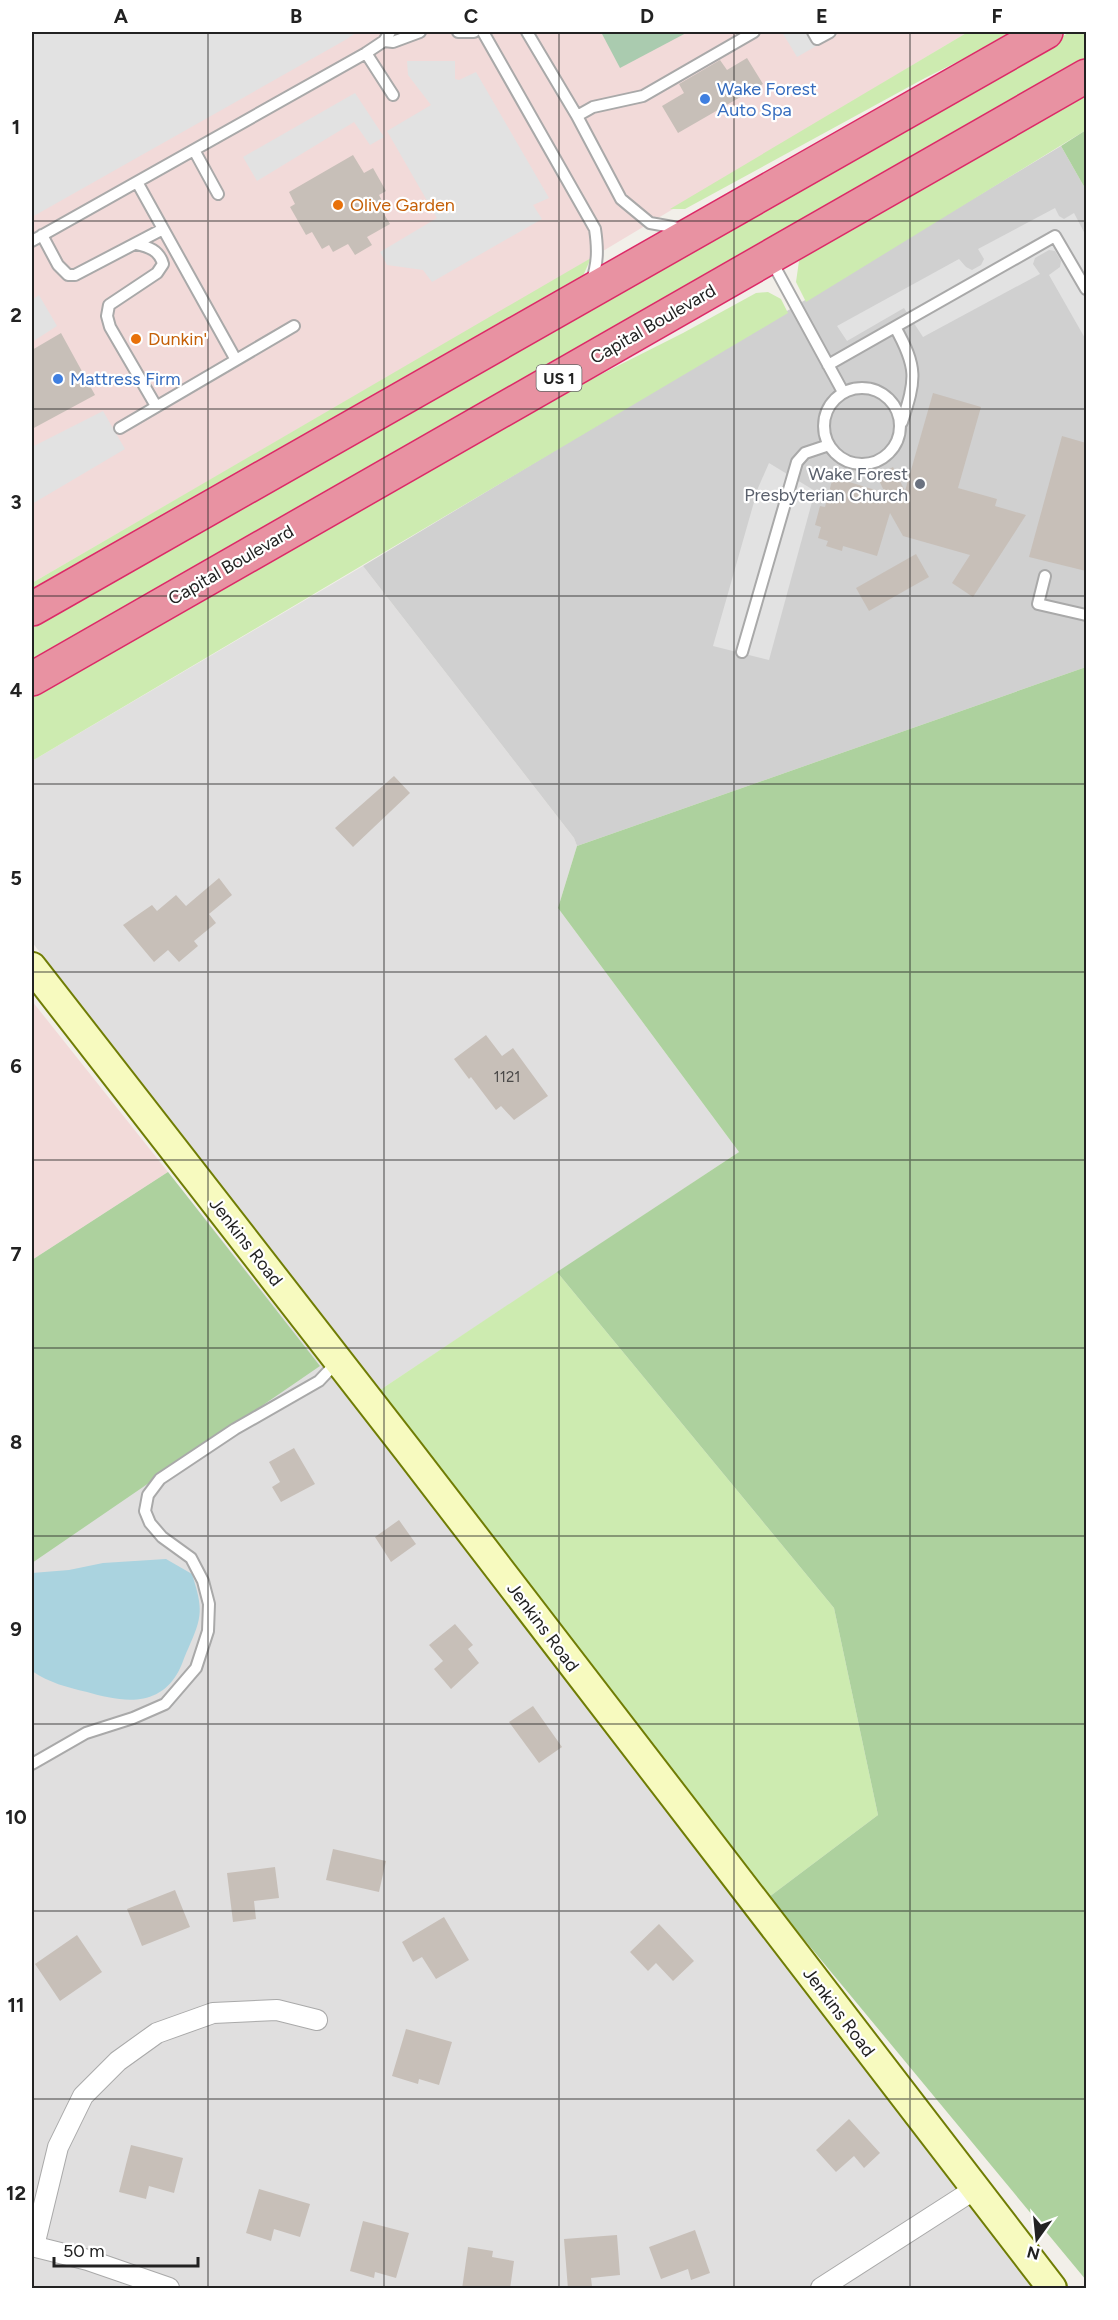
<svg xmlns="http://www.w3.org/2000/svg" width="1118" height="2320" font-family="Figtree,sans-serif">
<rect width="100%" height="100%" fill="#f2efe9"/>
<!-- residential -->
<path fill="#e0dfdf" d="M363,566L574,838L577,846L558,908L739,1152L374,1394L32,942V761Z
M168,1172L864,2049L1042,2288H32V1260Z"/>
<!-- commercial -->
<path fill="#f2dad9" d="M32,32H968L548,284L32,583Z
M32,1001L168,1172L32,1260Z"/>
<!-- religious -->
<path fill="#d0d0d0" d="M1061,146L1086,190V667L577,846L574,838L363,566Z"/>
<!-- grass -->
<path fill="#cdebb0" d="M968,32H1017L925,78L685,209H670Z
M1070,32H1086V64L32,661V628L263,490Z
M1086,95V130L806,302L796,282L799,261L816,249Z
M591,258L583,276L572,284L129,540L32,590V583Z
M768,292L781,299L788,313L32,761V688L554,398L683,333L756,293Z
M557,1272L834,1608L878,1815L769,1897L374,1394Z"/>
<!-- forest -->
<path fill="#add19e" d="M1086,130V190L1061,146Z
M1086,667V2280L769,1897L878,1815L834,1608L557,1272L739,1152L558,908L577,846Z
M168,1172L320,1366L32,1563V1260Z"/>
<!-- cemetery -->
<path fill="#aacbaf" d="M601,32H688L620,68Z"/>
<!-- parking -->
<path fill="#e2e2e2" d="M32,32H357L347,39L32,217Z
M782,32H841L797,57Z
M407,61H455V79L459,80L476,72L549,198L533,205L542,219L432,282L423,270L387,265L380,252L437,218L387,131L431,105L408,75Z
M355,93L384,137L370,145L354,122L257,181L243,157Z
M1055,208L1059,216L1064,219L1074,213L1086,236V340L1049,275L1060,267L1061,261L1055,251L1049,250L1035,258L1033,264L1040,274L923,337L904,308L847,341L837,326L959,259L966,267L972,270L981,265L984,259L978,249Z
M39,295L57,326L32,342V300Z
M103,411L125,449L32,504V447Z
M769,463L815,491L769,660L713,646L758,488Z"/>
<!-- water -->
<path fill="#aad3df" d="M166,1559L192,1574C203,1609 203,1616 188,1649C184,1657 182,1666 177,1674C156,1709 119,1701 87,1692C66,1687 50,1683 32,1671V1573L69,1570L103,1563Z"/>
<!-- building -->
<path fill="#c7bfb8" d="M747,58L763,84L678,133L662,106L684,93L679,84L720,60L727,70Z
M353,155L364,173L373,168L386,191L379,195L388,212L384,214L390,224L367,237L372,245L355,255L348,244L333,252L329,245L322,249L312,232L306,235L290,207L295,204L289,192Z
M61,333L95,395L32,429V350Z
M933,393L981,407L958,488L997,499L995,506L1026,515L973,597L952,583L970,555L903,536L890,513L877,556L843,546L842,551L826,546L828,541L818,538L821,527L815,525L820,506L825,507L833,477L885,493L877,476L893,467L905,491Z
M1062,436L1086,443V571L1029,557Z
M916,554L929,577L869,611L856,588Z
M394,776L410,793L353,847L335,828Z
M219,878L232,895L209,914L216,923L194,941L198,946L179,962L168,950L154,962L123,925L152,905L157,911L176,895L186,906Z
M486,1035L502,1056L513,1048L548,1096L514,1120L501,1106L496,1110L471,1077L469,1079L454,1059Z
M294,1448L315,1484L281,1502L272,1487L280,1482L269,1462Z
M399,1520L416,1544L391,1562L375,1537Z
M455,1624L473,1645L468,1649L479,1663L451,1689L434,1669L443,1661L429,1645Z
M533,1706L562,1747L539,1763L509,1722Z
M333,1849L386,1861L379,1892L326,1880Z
M275,1867L279,1898L254,1901L256,1919L233,1922L227,1873Z
M175,1890L190,1927L142,1946L127,1909Z
M444,1917L469,1960L436,1979L422,1957L413,1962L402,1942Z
M659,1924L694,1961L673,1981L656,1963L648,1971L630,1952Z
M77,1935L102,1972L60,2001L35,1964Z
M406,2029L452,2042L439,2085L419,2079L418,2084L392,2076Z
M849,2119L880,2153L864,2168L854,2156L836,2172L816,2150Z
M131,2145L183,2158L174,2193L149,2186L146,2199L119,2192Z
M259,2189L310,2204L300,2237L274,2229L271,2241L246,2233Z
M363,2221L409,2233L396,2278L375,2272L374,2278L350,2271Z
M695,2230L710,2273L691,2280L688,2269L661,2279L649,2247Z
M617,2235L620,2275L591,2278L592,2287L568,2289L564,2239Z
M468,2247L493,2251L492,2257L514,2261L510,2289H462Z"/>
<g fill="none" stroke-linecap="round" stroke-linejoin="round">
<!-- lane casing -->
<g stroke="#a9a9a9" stroke-width="14">
<path id="lane" d="M458,32H474
M483,32L595,229C598,249 598,264 591,283
M527,32L577,116L621,199L650,223L684,229
M813,32L817,39L830,32
M384,41L393,42L420,32
M366,53L393,95
M577,116L593,107L643,96L754,32
M194,150L218,194
M137,182L236,360
M42,235L58,265L68,275H75L163,229
M32,241L366,53L384,41L390,32
M136,244C149,247 159,250 163,264L157,273L109,305L107,316L110,327L156,406
M771,260L843,392
M895,327C918,368 916,379 902,422
M828,365L1055,236L1086,289
M824 426a38 38 0 1 1 76 0a38 38 0 1 1-76 0Z
M120,428L294,326
M1045,576L1038,604L1086,615
M742,652L797,462L805,453L829,445
M32,1764L86,1733L133,1718L165,1704L196,1668L208,1631L209,1604L203,1581L191,1558L162,1537L150,1523L145,1511L148,1495L160,1479L235,1429L319,1381L338,1361"/>
</g>
<!-- street casing -->
<g stroke="#a9a9a9" stroke-width="22">
<path id="street" d="M32,2246L88,2260L169,2288
M34,2246L58,2147L83,2096L118,2061L157,2033L213,2013L277,2010L317,2020
M821,2288L975,2189"/>
</g>
<!-- secondary casing -->
<g stroke="#707d05" stroke-width="32">
<path id="secondary" d="M32,967L407,1449L1052,2288"/>
</g>
<!-- highway casing -->
<g stroke="#dc2a67" stroke-width="36">
<path id="highway" d="M32,609L1046,32
M32,679L1086,76"/>
</g>
<!-- lane -->
<use href="#lane" stroke="#fff" stroke-width="10"/>
<!-- street -->
<use href="#street" stroke="#fff" stroke-width="20"/>
<!-- secondary -->
<use href="#secondary" stroke="#f7fabf" stroke-width="28"/>
<!-- highway -->
<use href="#highway" stroke="#e892a2" stroke-width="33"/>
</g>
<!-- grid -->
<path fill="none" stroke="#222" stroke-width="1.5" stroke-opacity="0.55" d="M208,32V2288M384,32V2288M559,32V2288M734,32V2288M910,32V2288M32,221H1086M32,409H1086M32,596H1086M32,784H1086M32,972H1086M32,1160H1086M32,1348H1086M32,1536H1086M32,1724H1086M32,1911H1086M32,2099H1086"/>
<!-- markers -->
<g fill="#3f7fe0" stroke="#fff" stroke-width="2">
<circle cx="705" cy="99" r="6"/>
<circle cx="58" cy="379" r="6"/>
</g>
<g fill="#e8710a" stroke="#fff" stroke-width="2">
<circle cx="338" cy="205" r="6"/>
<circle cx="136" cy="339" r="6"/>
</g>
<circle fill="#6b7280" stroke="#fff" stroke-width="2" cx="920" cy="484" r="6"/>
<g text-anchor="middle" dominant-baseline="central" stroke-width="4.5" stroke-linejoin="round" paint-order="stroke">
<!-- number labels -->
<g font-size="15" fill="#4b4948">
<text x="507" y="1077">1121</text>
</g>
<!-- shield labels -->
<rect fill="#fff" stroke="#646464" stroke-width="1.5" x="536.5" y="365" width="45" height="26" rx="4.5"/>
<g font-size="16" font-weight="bold" fill="#222">
<text x="559" y="378">US 1</text>
</g>
<!-- shop labels -->
<g font-size="18" fill="#366cbe" stroke="#fff" text-anchor="start">
<text x="717" y="89">Wake Forest<tspan x="717" dy="21">Auto Spa</tspan></text>
<text x="70" y="379">Mattress Firm</text>
</g>
<!-- food labels -->
<g font-size="18" fill="#c56008" stroke="#fff" text-anchor="start">
<text x="350" y="205">Olive Garden</text>
<text x="148" y="339">Dunkin'</text>
</g>
<!-- street labels -->
<g font-size="18" fill="#222" stroke="#fff">
<text transform="translate(653 324) rotate(-30)">Capital Boulevard</text>
<text transform="translate(231 565) rotate(-30)">Capital Boulevard</text>
<text transform="translate(246 1242) rotate(52)">Jenkins Road</text>
<text transform="translate(543 1627) rotate(53)">Jenkins Road</text>
<text transform="translate(839 2012) rotate(53)">Jenkins Road</text>
</g>
<!-- worship labels -->
<g font-size="18" fill="#5b616d" stroke="#fff" text-anchor="end">
<text x="908" y="474">Wake Forest<tspan x="908" dy="21">Presbyterian Church</tspan></text>
</g>
</g>
<!-- border -->
<rect width="1118" height="2320" fill="none" stroke="#ffffff" stroke-width="66"/>
<!-- north arrow -->
<g transform="translate(1037 2239) rotate(195)" stroke="#ffffff" stroke-width="4.5" paint-order="stroke">
<path d="M0-4.5L10 22L0 15L-10 22Z" fill="#222222"/>
<text y="-9" font-size="16" font-weight="bold" text-anchor="middle" fill="#222222">N</text>
</g>
<!-- scale -->
<path d="M54 2257v9h144v-9" fill="none" stroke="#222222" stroke-width="3"/>
<text x="63" y="2257" font-size="18" fill="#222222" stroke="#ffffff" stroke-width="4.5" paint-order="stroke">50 m</text>
<rect x="33" y="33" width="1052" height="2254" fill="none" stroke="#222" stroke-width="2"/>
<g font-size="20" text-anchor="middle" font-weight="bold" fill="#222">
<text x="121" y="23">A</text>
<text x="296" y="23">B</text>
<text x="471" y="23">C</text>
<text x="647" y="23">D</text>
<text x="822" y="23">E</text>
<text x="997" y="23">F</text>
<text x="16" y="134">1</text>
<text x="16" y="322">2</text>
<text x="16" y="509">3</text>
<text x="16" y="697">4</text>
<text x="16" y="885">5</text>
<text x="16" y="1073">6</text>
<text x="16" y="1261">7</text>
<text x="16" y="1449">8</text>
<text x="16" y="1636">9</text>
<text x="16" y="1824">10</text>
<text x="16" y="2012">11</text>
<text x="16" y="2200">12</text>
</g>
</svg>
